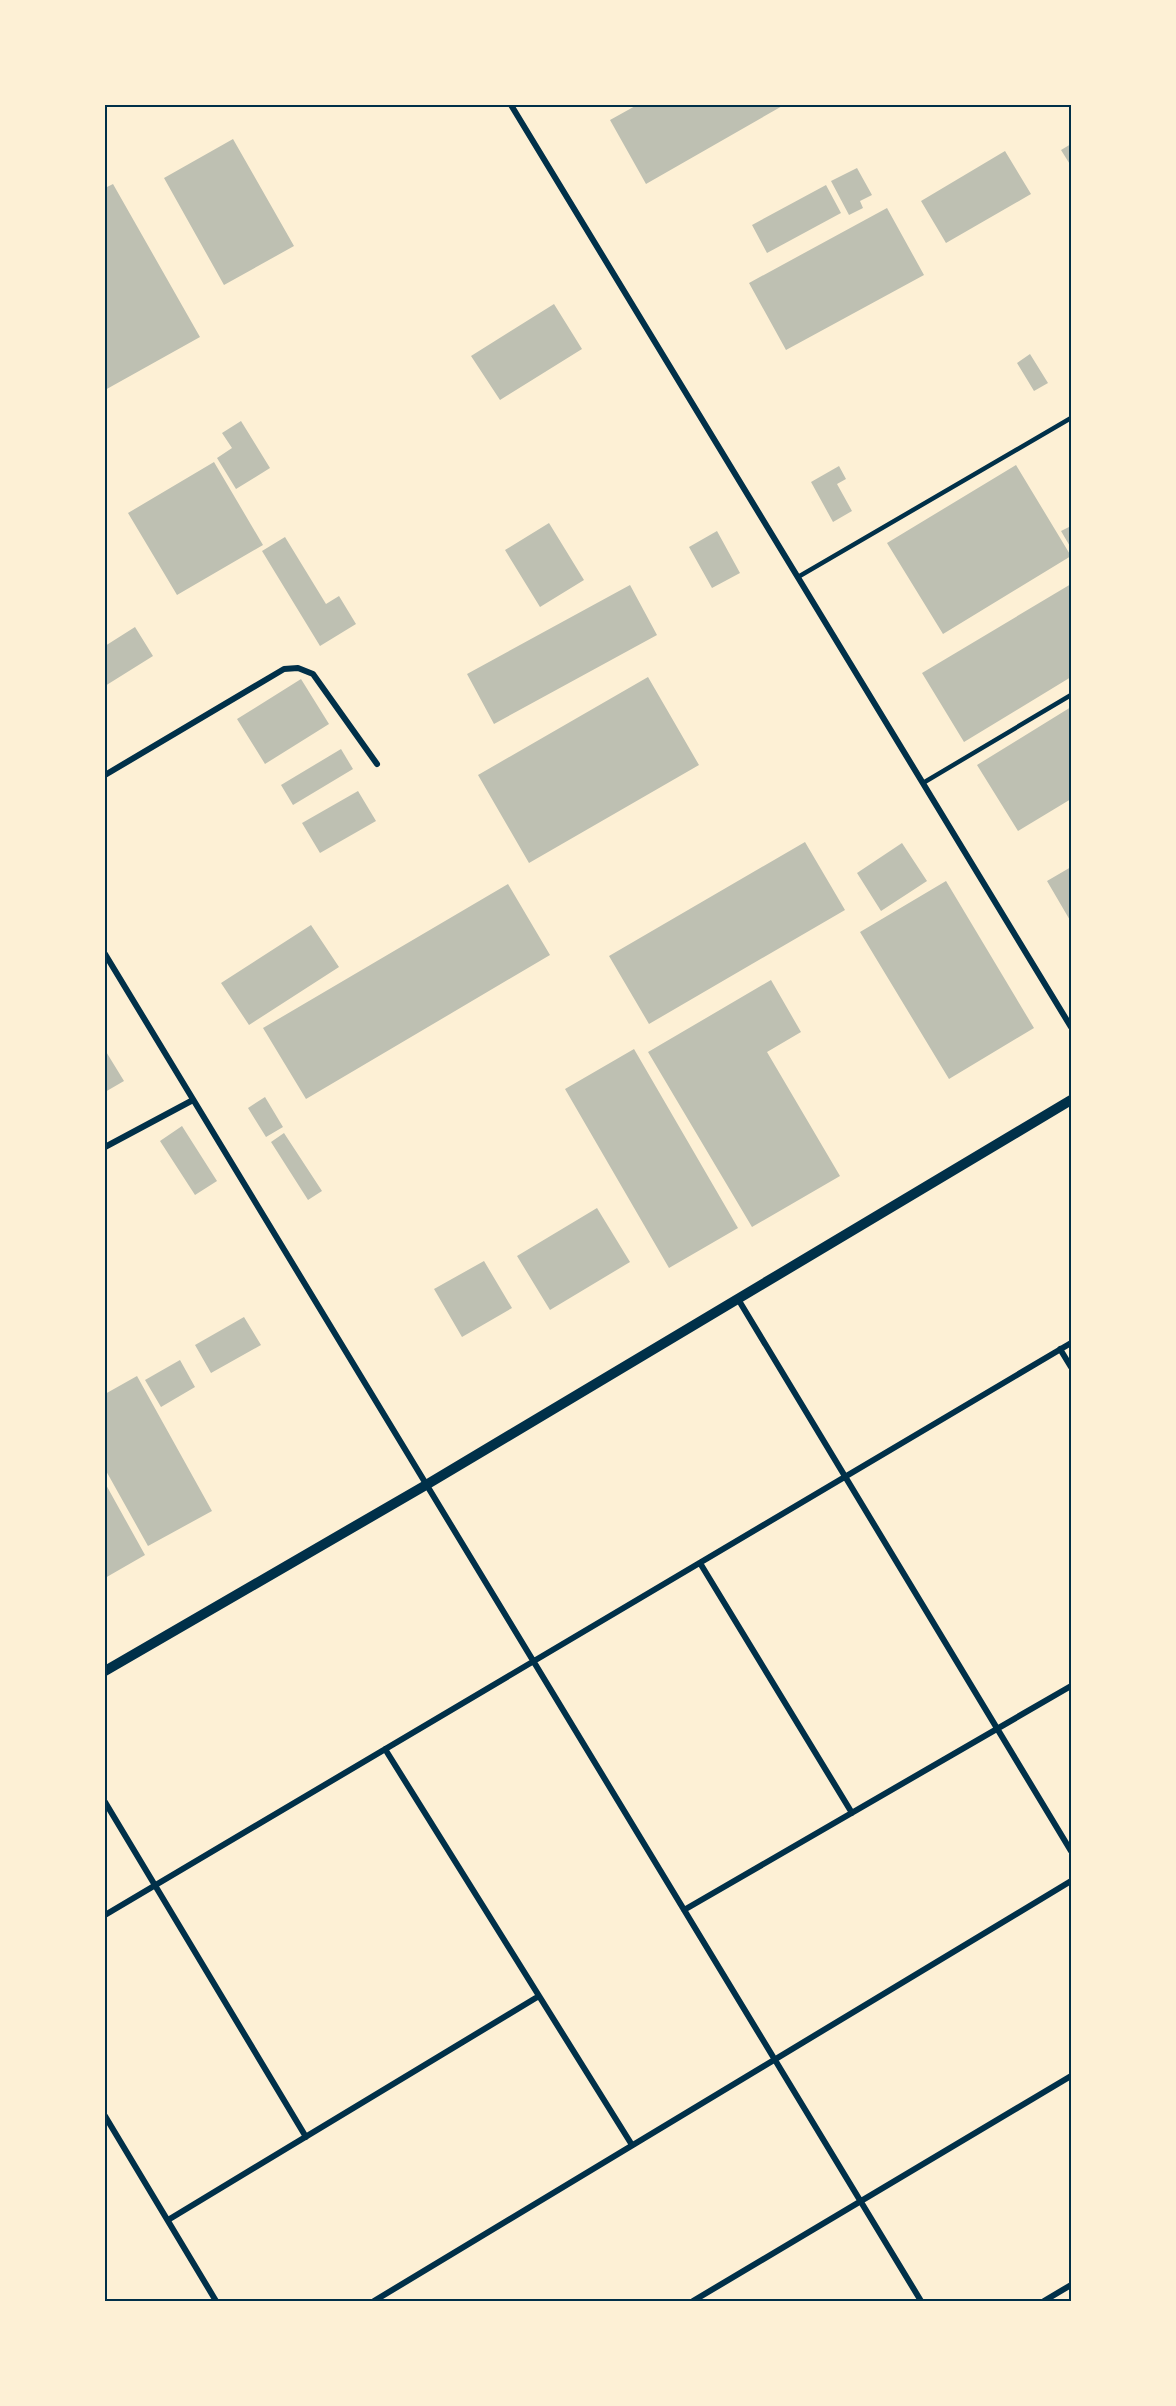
<svg xmlns="http://www.w3.org/2000/svg" width="1176" height="2406" font-family="Cabin,sans-serif">
<rect width="100%" height="100%" fill="#fdf0d5"/>
<!-- building -->
<path fill="#bec0b2" d="M637,105H784L646,184L610,120Z
M233,139L294,246L224,285L164,178Z
M1071,144V166L1061,150Z
M1005,151L1031,194L946,243L921,201Z
M857,168L872,195L860,201L863,208L849,215L831,181Z
M113,184L200,337L105,390V188Z
M826,185L841,213L767,253L752,225Z
M887,208L924,275L786,350L749,283Z
M554,304L582,349L500,400L471,356Z
M1030,354L1048,383L1034,391L1017,363Z
M241,421L270,468L236,489L217,458L232,448L222,433Z
M214,462L263,545L177,595L128,513Z
M1016,465L1071,556L943,634L887,543Z
M839,466L846,479L837,484L852,511L833,522L811,482Z
M549,523L584,580L540,607L505,550Z
M1071,526V548L1061,531Z
M717,531L740,573L712,588L689,547Z
M285,537L326,604L339,596L356,624L320,646L262,551Z
M1071,584V677L964,742L922,673Z
M630,585L657,635L494,724L467,674Z
M135,627L153,656L105,686V646Z
M648,677L699,765L529,863L478,775Z
M301,679L329,724L265,764L237,719Z
M1071,707V799L1018,831L977,765Z
M341,749L353,769L293,805L281,785Z
M358,791L376,821L320,853L302,823Z
M805,842L845,910L649,1024L609,956Z
M902,843L927,881L881,911L857,873Z
M1071,867V922L1047,881Z
M946,881L1034,1028L949,1079L860,932Z
M508,884L550,955L306,1099L263,1028Z
M311,925L339,967L249,1025L221,983Z
M771,980L801,1032L767,1052L840,1176L752,1227L648,1052Z
M634,1049L738,1228L669,1268L565,1089Z
M105,1050L124,1081L105,1092Z
M265,1097L283,1127L266,1137L248,1108Z
M182,1126L217,1181L195,1195L160,1141Z
M284,1133L322,1191L308,1200L271,1142Z
M597,1208L630,1262L550,1310L517,1256Z
M484,1261L512,1308L462,1337L434,1289Z
M244,1317L261,1345L211,1373L195,1345Z
M180,1360L195,1387L161,1407L145,1380Z
M137,1376L212,1511L148,1546L105,1469V1394Z
M105,1483L145,1555L105,1578Z"/>
<g fill="none" stroke-linecap="round" stroke-linejoin="round">
<!-- service -->
<path stroke="#003049" stroke-width="4.5" d="M798,577L1071,418
M923,783L1071,695"/>
<!-- minor -->
<path stroke="#003049" stroke-width="6" d="M511,105L1071,1027
M105,775L284,669L298,668L313,674L377,764
M105,954L921,2301
M105,1147L193,1100
M738,1299L1071,1851
M1060,1349L1071,1367
M700,1563L852,1813
M385,1749L632,2145
M105,1802L306,2137
M684,1910L1071,1686
M105,1915L1071,1343
M105,2116L216,2301
M168,2220L539,1996
M374,2301L1071,1881
M693,2301L1071,2076
M1044,2301L1071,2285"/>
<!-- tertiary -->
<path stroke="#003049" stroke-width="10" d="M105,1671L426,1485L1071,1100"/>
</g>
<!-- border -->
<rect width="1176" height="2406" fill="none" stroke="#fdf0d5" stroke-width="213"/>
<rect x="106" y="106" width="964" height="2194" fill="none" stroke="#003049" stroke-width="2"/>
</svg>
